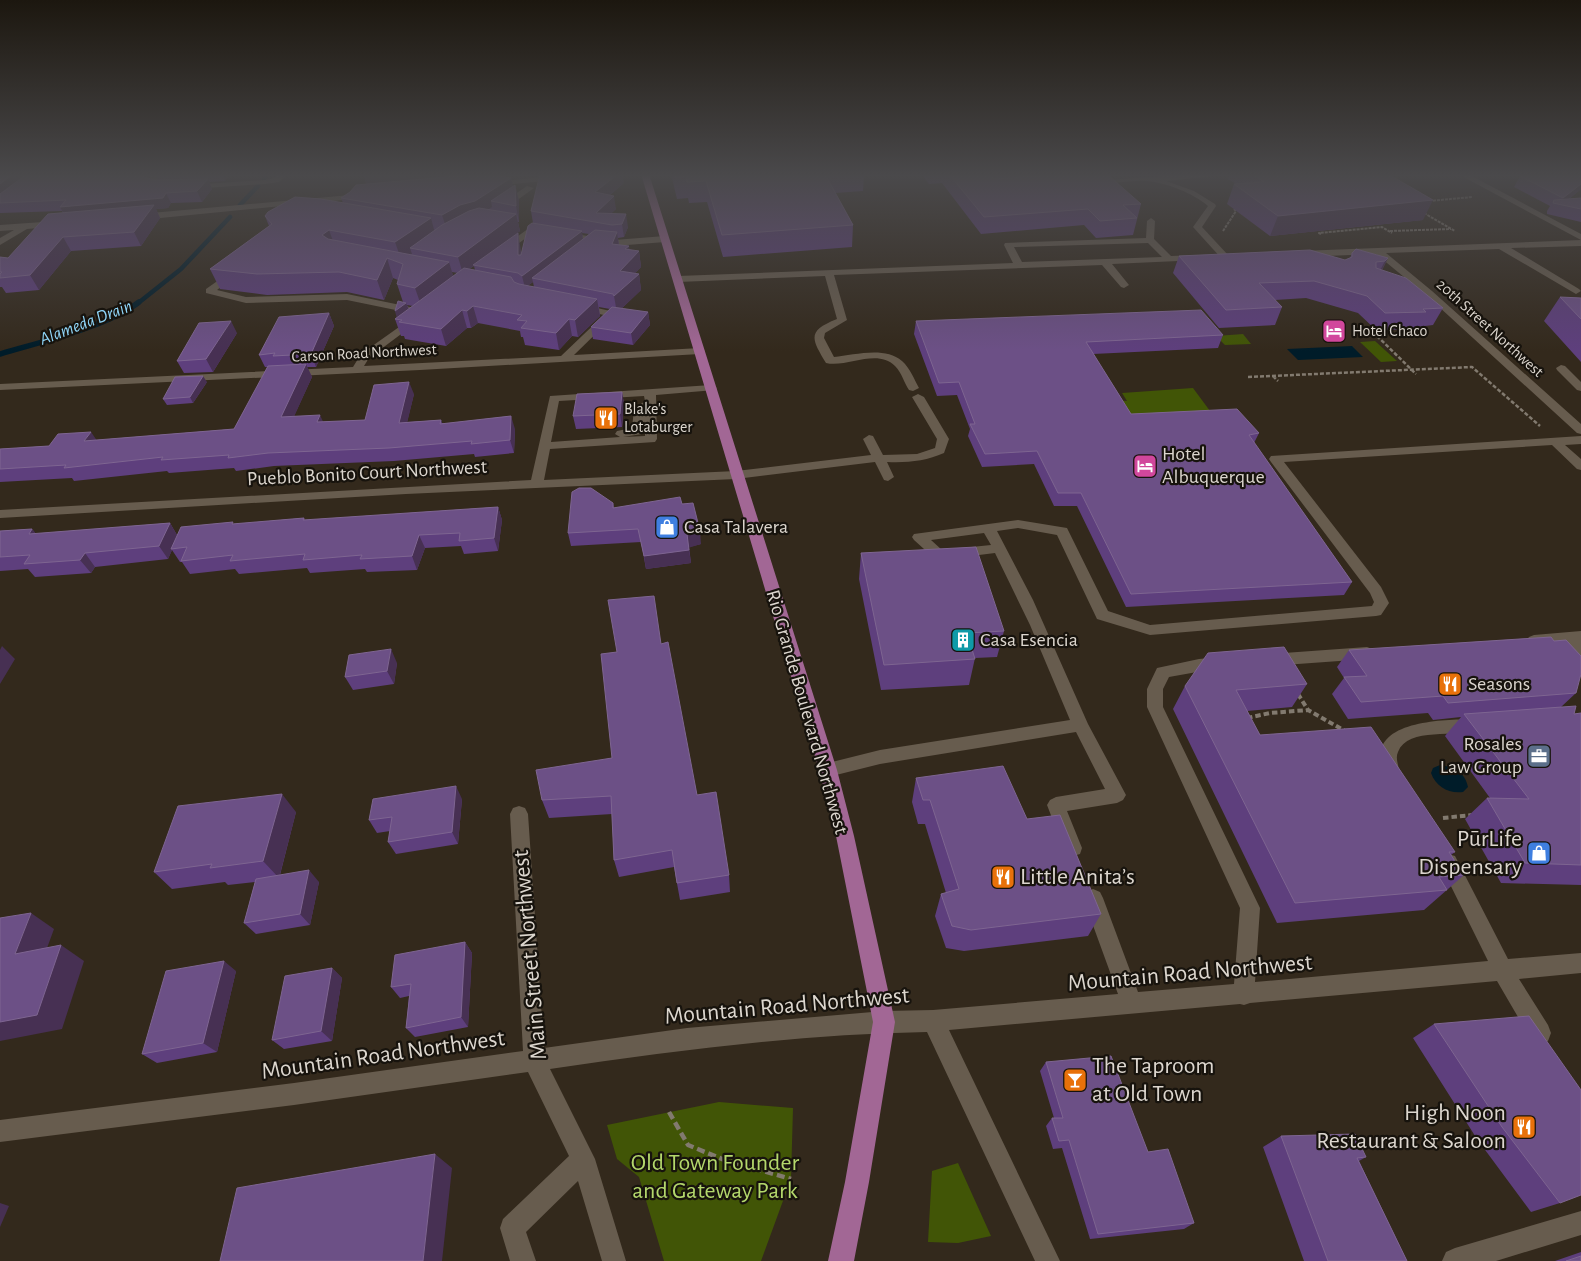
<svg xmlns="http://www.w3.org/2000/svg" width="1581" height="1261" font-family="'Alegreya Sans',sans-serif">
<rect width="100%" height="100%" fill="#33291c"/>
<!-- green -->
<path fill="#415506" d="M1243,334L1251,344L1225,345L1216,336Z
M1375,341L1397,361L1381,362L1360,342Z
M1193,388L1213,415L1129,420L1116,400L1127,401L1122,393Z
M719,1102L793,1108L791,1179L761,1261H664L639,1177L617,1159L607,1125Z
M958,1163L991,1236L958,1243L928,1242L932,1171Z"/>
<!-- water -->
<path fill="#001c29" d="M1352,346L1363,357L1298,360L1287,349Z
M1440,765C1454,767 1465,772 1468,787L1463,792C1449,794 1436,787 1431,773L1433,768Z"/>
<g fill="none" stroke-linecap="round" stroke-linejoin="round">
<!-- stream-far1 -->
<path stroke="#001c29" stroke-width="4.5" d="M264,179L267,174
M240,205L258,186
M137,304L181,269L230,217"/>
<!-- stream -->
<path stroke="#001c29" stroke-width="5.5" d="M0,354C40,342 107,327 139,302"/>
<!-- path-far3 -->
<path stroke="#827a6f" stroke-width="2" stroke-dasharray="3 1" stroke-linecap="butt" d="M1429,201L1472,197
M1424,213L1455,231
M1223,231L1236,211L1234,209
M1390,231L1451,229
M1321,234L1319,233L1382,227L1392,233"/>
<!-- path-far2 -->
<path stroke="#827a6f" stroke-width="2.5" stroke-dasharray="4 2" stroke-linecap="butt" d="M1377,336L1416,374
M1273,376L1278,381
M1248,377L1472,367L1540,426"/>
<!-- path-far1 -->
<path stroke="#827a6f" stroke-width="4" stroke-dasharray="5.5 3" stroke-linecap="butt" d="M1298,694L1308,710L1345,731
M1247,718L1270,713L1308,710
M1443,818L1472,815"/>
<!-- path -->
<path stroke="#827a6f" stroke-width="4.5" stroke-dasharray="8 4" stroke-linecap="butt" d="M669,1112L688,1145L722,1159L791,1179"/>
<!-- minor -->
<path fill="#675c4e" fill-rule="evenodd" d="M152,174H160L156,182L168,186V190L148,185L147,183Z
M278,174H287L279,182L265,184L190,189L186,187L190,185L265,180L274,178Z
M572,174H600L596,176L493,186L489,184L493,182Z
M1188,174H1218L1214,176L1166,181L1194,191L1215,204L1216,206L1202,227L1228,255V259H1222L1193,227L1208,206C1193,193 1167,183 1147,181C1131,180 1113,184 1097,185L1093,183L1097,181C1128,178 1157,177 1188,174Z
M1458,174H1468L1581,234V240Z
M527,186L534,188L505,209H499V205Z
M361,194H364V198L140,220L136,217L140,214Z
M1151,218L1155,221L1154,239L1171,256L1197,255L1202,258L1200,260L1112,264L1129,285L1124,288L1121,287L1102,265L834,275L847,320L825,333L824,338L834,357C854,355 885,346 902,361C910,368 914,379 919,388L913,391L909,390C904,383 902,373 895,366C877,348 847,368 826,363C811,338 807,331 837,319L825,276L678,282L673,279L678,276L1013,263L1004,245L1005,243L1146,238L1147,221ZM1148,243L1162,257L1022,262L1014,247Z
M57,221L60,222V226L27,229L0,245V238L14,230L0,231V225Z
M532,226L536,229L535,231L506,253H500V249Z
M562,232L614,240L665,236L669,239L665,242L614,246L559,237L558,235Z
M1581,240V246L1511,248L1579,289L1581,291L1576,294L1499,249L1386,253L1432,291L1581,424V434L1577,433L1426,295L1376,254L1300,257L1295,254L1300,251Z
M233,270L236,271V275L217,290L246,297L347,294L415,308L420,311L415,314L347,300L246,303L206,293V289Z
M579,304L615,312L616,314L574,355L700,348L705,351L700,354L420,370L0,390V384L353,367L361,354L416,315L420,316V320L369,358L364,366L561,356L604,315L576,309V305Z
M1561,365L1565,366L1581,382V391L1577,390L1557,370L1556,368Z
M711,385L717,388L715,390L656,395L657,439L655,442L550,449L544,480L736,471L871,455L863,439L869,435L873,436L883,455L917,454L935,448L937,439L912,397L918,394L924,397L949,439L944,453C926,461 907,463 887,462L894,477L888,481L884,480L875,462L736,479L406,494L0,518V510L531,480L550,396ZM644,396L645,401L634,409L632,428L617,431L615,434L620,437L551,442L559,401ZM645,421V436L623,437L642,434Z
M1581,436V444L1565,445L1581,459V470L1577,469L1552,445L1284,462L1381,587L1389,603L1381,615L1376,616L1150,635L1097,619L1057,535L1018,528L997,531L1033,600L1088,724L1126,795L1123,800L1117,803L1067,811L1082,848L1080,854L1073,856L1066,854L1047,805L1050,800L1056,797L1105,789L1076,732L880,764L828,777L822,775L819,770L822,765L828,763L880,750L1070,720L1030,625L995,553L939,560L934,558L914,540L912,537L914,534L1018,520L1067,528L1108,611L1150,625L1372,606L1374,602L1370,593L1271,462L1269,459L1271,456ZM984,533L991,545L942,550L931,540Z
M1581,631V662L1576,660L1564,644L1534,647L1529,645L1526,641L1529,637L1534,635Z
M1367,647L1372,649L1375,653L1372,657L1367,659L1270,666L1265,664L1262,660L1265,656L1270,654Z
M1220,657L1225,659L1228,663L1225,667L1169,677L1163,689V707L1260,908L1255,982L1488,961L1439,862L1441,856L1448,854L1455,856L1508,959L1581,953V973L1519,979L1548,1025L1551,1033L1548,1041L1540,1044L1532,1041L1497,981L1250,1003L1244,1005L1240,1004L949,1030L1060,1261H1035L927,1032C801,1034 675,1051 550,1069L595,1159L626,1261H602L578,1181L526,1232L536,1261H510L500,1228L503,1219L569,1156L528,1072L294,1105L0,1142V1120L294,1083L523,1051L510,814L513,808L519,806L525,808L528,814L544,1048L687,1028L884,1011L933,1010L1118,994L1083,898L1086,892L1093,889L1100,892L1103,898L1138,992L1234,984L1240,908L1147,707V689L1157,668L1199,659Z
M1472,719L1478,721L1480,726L1478,731C1457,738 1408,726 1398,752C1394,761 1402,769 1398,778L1392,780L1386,778C1358,721 1438,720 1472,719Z
M1581,1211V1235L1496,1261H1442L1446,1252L1455,1248Z"/>
<!-- major -->
<path fill="#a26795" fill-rule="evenodd" d="M641,174H649L837,770L854,836L895,1022L869,1182L854,1261H828L845,1182L873,1022L836,836L819,770Z"/>
</g>
<!-- wall -->
<path fill="#5e3f7d" fill-rule="evenodd" d="M0,174H150L148,178L154,180H158L155,174H230L225,181L209,182L212,189L202,202L171,203L168,208L156,209L160,218L141,246L71,251L39,290L6,293L2,287H0V257L8,258L63,213L62,211L0,213Z
M671,174H864L863,191L835,193L853,225L852,247L723,257L707,202L689,203L688,198L677,199Z
M921,174H1084L1085,176L1141,204L1133,235L1096,238L1084,225L981,234L942,183L929,184Z
M1230,174H1388L1423,220L1270,236L1227,204L1234,184H1236L1228,179Z
M1520,176L1581,189L1569,199L1581,198V222L1547,214V211L1550,206L1514,187Z
M511,178L513,186L515,185L519,201V222H518L520,231L498,248L520,245L521,255L533,223L531,211L624,183L610,195L616,209L611,213L628,227L624,237L618,238L619,245L629,246V250L639,251L641,267L635,273L639,274L641,290L621,309L648,312L650,325L633,345L593,339L591,327L610,309L599,307L600,316L578,337L572,336L559,350L525,345L523,337H521L520,331L478,323L471,328H467L446,346L405,339L404,336H401L395,319L397,317L403,302L397,284L398,280L393,278L384,300L347,292L267,295L220,289L210,269L269,226L265,216L343,203L341,198ZM582,233L589,234L583,239ZM474,266L475,270L469,269ZM452,272L458,273L453,277ZM533,282L534,287L527,286ZM407,305L413,306L409,309Z
M1352,253L1388,258L1382,270L1443,308L1433,325L1417,327L1416,329L1376,330L1358,313L1306,298L1275,300L1282,307L1275,325L1219,328L1173,273L1179,256L1345,260L1350,258Z
M1560,297L1581,298V362L1544,321Z
M329,313L334,326L316,367H307L312,377L294,416L323,422L365,420L414,394L407,422L441,420L442,423L515,429L514,453L475,457L474,454L394,461L274,466L236,471L234,468L169,473L167,471L74,481L72,478L0,482V449L49,446L97,440L234,429L268,367H265L259,355Z
M916,321L1223,335L1218,348L1093,354L1131,414L1259,433L1254,443L1352,582L1344,595L1126,607L1077,506H1054L1034,464L982,467L968,436L970,429L957,395L937,396L914,334Z
M237,333L213,372L184,373L177,361Z
M207,382L193,403L167,405L163,399Z
M622,392L624,404L622,427L576,429L573,416Z
M613,503L614,508L682,504L701,544L689,547L691,563L646,569L641,542L571,546L568,533Z
M498,507L502,520L498,551L464,554L461,546L425,548L417,570L367,572L365,569L310,573L307,568L239,574L235,569L190,574L182,562H180L172,550L168,559L95,567L91,573L35,577L28,569L0,571V531L32,529L36,534L170,523L177,535L235,524L304,518L305,520Z
M861,553L1004,631L997,657L975,658L969,685L881,690L859,579Z
M661,644L697,795L729,875L730,892L680,900L674,867L619,877L614,860L612,814L549,818L542,800L612,758Z
M1349,650L1576,693L1561,707L1574,714L1581,713V885L1501,883L1465,819L1487,798H1490L1445,736L1461,717L1433,720L1428,713L1348,719L1332,694L1344,678L1337,667Z
M397,663L394,684L353,690L345,677Z
M1307,684L1292,707L1247,711L1260,735L1455,852L1451,855L1464,875L1424,910L1277,923L1173,709L1185,686Z
M916,778L1027,819L1101,914L1088,936L964,951L946,948L935,916L941,894L946,893L925,824H918L912,802Z
M462,799L458,844L396,854L388,842L390,831L377,833L369,820Z
M296,812L280,875L319,882L310,925L256,934L244,923L255,882L228,885L225,882L172,889L154,872Z
M465,942L472,953L468,1027L415,1037L406,1028L409,996L400,998L391,987Z
M332,968L342,978L332,1041L284,1049L272,1040Z
M236,971L217,1052L157,1063L142,1054Z
M1434,1024L1560,1203L1531,1212L1477,1139L1413,1038Z
M1046,1062L1148,1152L1194,1223L1184,1229L1090,1239L1062,1148L1053,1149L1046,1126L1052,1118H1054L1040,1071Z
M1281,1136L1366,1157L1359,1161L1407,1261H1304L1263,1147Z
M1581,1252V1261H1555Z"/>
<!-- shaded-wall -->
<path fill="#473053" d="M13,174H32L0,200V184Z
M141,174H150L145,182L146,186Z
M222,174H230L225,181Z
M363,174H475L368,190Z
M618,174H622L624,183L597,205L595,192Z
M991,174H995L993,187L990,175Z
M511,178L515,192L491,201L492,207L479,216L447,230L442,215Z
M208,179L212,189L202,202L197,191Z
M1581,184V189L1562,205L1559,204L1563,198Z
M515,185L519,201V222L516,206Z
M166,193L171,203L168,208L156,209L160,218L141,246L134,232L66,217L60,207Z
M614,196L616,209L602,223L596,213Z
M1433,200L1423,220L1270,236L1278,216Z
M516,214L520,231L463,274L458,257Z
M626,214L628,227L624,237L622,224Z
M431,218L436,237L410,248L412,254L402,262L395,242Z
M329,230L336,249L322,235Z
M582,231L583,242L532,278L533,282L525,288L522,276Z
M617,232L619,247L612,244Z
M518,233L520,245L521,266L518,255Z
M63,237L71,251L39,290L30,275Z
M629,246L631,260L639,251L641,267L623,286L620,271L625,249Z
M387,258L393,278L384,300L377,280Z
M1388,258L1380,274L1376,278L1385,261Z
M449,262L455,282L422,308L415,288Z
M639,274L641,290L617,313L614,296Z
M597,299L600,316L578,337L575,320Z
M406,303L411,315L402,320L397,319L395,311Z
M473,306L478,323L471,328L467,311Z
M462,310L467,328L446,346L441,329Z
M648,312L650,325L633,345L631,333Z
M329,313L334,326L316,367L311,354Z
M569,319L572,336L559,350L556,333Z
M231,321L237,333L213,372L206,359Z
M306,364L312,377L288,430L281,417Z
M203,376L207,382L193,403L190,397Z
M409,382L414,394L404,436L399,423Z
M622,392L624,404L622,427L620,414Z
M320,415L326,428L317,422Z
M511,416L515,429L514,453L510,440Z
M91,432L100,445L84,441Z
M498,507L502,520L498,551L494,538Z
M170,523L178,537L171,549L172,550L168,559L159,546Z
M32,529L43,542L29,534Z
M700,531L701,544L688,548L687,534Z
M419,535L425,548L417,570L412,556Z
M689,550L691,563L646,569L644,556Z
M85,553L95,567L91,573L80,560Z
M2,646L15,659L0,684V650Z
M391,649L397,663L394,684L387,671Z
M456,786L462,799L458,844L452,832Z
M282,794L296,812L279,878L263,861Z
M309,870L319,882L310,925L300,914Z
M31,913L54,929L39,970L15,954Z
M465,942L472,953L468,1027L461,1017Z
M61,945L84,961L62,1029L0,1041V1022Z
M224,961L236,971L217,1052L203,1043Z
M332,968L342,978L332,1041L321,1031Z
M435,1154L452,1168L442,1261H423Z
M0,1203L9,1206L0,1227Z"/>
<!-- building -->
<path fill="#6c5086" stroke="#7e6591" d="M0,174H13L0,184Z
M27,174H141V176L154,180L208,179L197,191L166,193L163,198L60,207L66,200L0,203V194Z
M479,174H489L511,178L475,201L460,205L442,215L341,198L350,192L356,185Z
M540,174H618L595,192L614,196L596,213L626,214L622,224L612,225L531,211Z
M674,174H825L853,225L722,235L706,181L687,182L686,177L675,178Z
M949,174H991L990,175L991,177L996,179L1062,174H1084L1085,176L1107,174L1141,204L1123,205L1137,218L1100,221L1088,209L984,217Z
M1252,174H1388L1433,200L1278,216L1234,184L1264,182Z
M1523,174H1581V184L1563,198L1520,176Z
M515,185L516,206L491,201Z
M295,197L321,199L431,218L395,242L329,230L322,235L328,239L449,262L415,288L397,284L403,264L387,258L377,280L339,272L257,274L210,269L272,224L265,216L268,212Z
M1581,198V209L1553,203L1554,200Z
M154,205L134,232L63,237L30,275L0,278V274L2,272H0V257L8,258L48,214Z
M479,208L516,214L458,257L410,248L442,225L469,211Z
M532,223L582,231L522,276L518,273L473,265L518,233V255H521L528,226Z
M595,230L617,232L612,244L629,246L625,249L639,251L620,271L639,274L614,296L613,294L532,278Z
M1356,249L1388,258L1385,261L1376,262V268L1406,278L1443,308L1423,309L1426,312L1385,313L1367,296L1314,281L1259,283L1282,307L1226,310L1179,256L1310,250L1345,260L1352,257V253Z
M464,268L511,277L514,282L519,284L597,299L575,320L569,319L556,333L521,328L527,321L517,320L522,315L473,306L467,311L462,310L441,329L399,322L402,320L395,319Z
M1560,297L1581,298V319Z
M398,301L406,303L395,311Z
M612,307L648,312L631,333L591,327Z
M1201,310L1223,335L1086,342L1131,414L1237,409L1259,433L1249,435L1352,582L1131,594L1081,493H1058L1037,451L985,454L970,424H975L959,382L939,383L916,321Z
M329,313L311,354L273,356L275,353L259,355L279,317Z
M231,321L206,359L177,361L199,323Z
M306,364L281,417L320,415L317,422L365,420L374,385L409,382L399,423L441,420L440,424L511,416L510,440L471,444L472,441L389,448L268,453L228,458L229,455L161,460L163,457L64,468L66,465L0,469V449L49,446L58,434L91,432L84,441L234,429L268,366Z
M203,376L190,397L163,399L175,377Z
M622,392L620,414L573,416L577,394Z
M579,488H591L613,503V508L680,497L682,504L693,503L700,531L687,534L689,550L644,556L638,529L568,533L572,492Z
M498,507L494,538L459,541L460,533L419,535L412,556L360,559L362,555L303,560L305,554L230,561L233,555L181,561L187,547L171,549L181,527L233,522L232,524L304,518L303,520Z
M170,523L159,546L85,553L80,560L24,564L30,555L0,557V531L32,529L29,534Z
M976,547L1004,631L967,633L975,659L884,665L861,553Z
M654,596L661,644L668,642L697,795L716,792L729,875L677,883L672,850L614,860L611,796L542,800L536,770L612,758L601,654L617,652L608,600Z
M1551,637L1554,641L1566,640L1581,656V674L1576,693L1448,703L1443,696L1361,702L1344,677L1367,676L1349,650Z
M1284,647L1307,684L1236,690L1260,735L1371,727L1455,852H1449L1464,875L1439,877L1447,890L1295,903L1185,686L1208,653Z
M391,649L387,671L345,677L349,655Z
M1576,706L1574,714L1581,713V865L1525,863L1487,798L1529,799L1464,714Z
M1003,766L1027,819L1060,815L1101,914L971,930L952,926L941,894L959,889L930,800H923L916,778Z
M456,786L452,832L388,842L392,817L369,820L373,799Z
M282,794L263,861L210,868L212,864L154,872L178,806Z
M309,870L300,914L244,923L256,879Z
M31,913L15,954L61,945L37,1015L0,1022V918Z
M465,942L461,1017L406,1028L411,984L391,987L395,955Z
M224,961L203,1043L142,1054L166,971Z
M332,968L321,1031L272,1040L285,976Z
M1529,1016L1581,1090V1195L1560,1203L1502,1127L1434,1024Z
M1111,1056L1148,1152L1168,1149L1194,1223L1098,1234L1069,1140L1059,1141L1052,1118H1063L1046,1062Z
M1355,1134L1366,1157L1357,1158L1407,1261H1328L1281,1136Z
M435,1154L423,1261H220L237,1188Z
M1581,1256V1261H1566Z"/>
<!-- sky -->
<linearGradient id="sky" x2="0" y2="1"><stop stop-color="#1c170f"/><stop offset="0.5" stop-color="#4a494b"/><stop offset="1" stop-color="#4a494b" stop-opacity="0"/></linearGradient>
<rect width="1581" height="351" fill="url(#sky)"/>
<!-- icons -->
<defs>
<g id="hotel-square" transform="scale(1.25)"><rect x="-9" y="-9" width="18" height="18" rx="4" fill="#d1479c" stroke="#17130d"/><path d="M-6-4.5h1.5V1H6V5H4.5V3h-9V5H-6ZM-4 0a1.8 1.8 0 1 1 3.6 0ZM.5 0V-2.5h3Q6-2.5 6 0Z" fill="#fff"/></g>
<g id="restaurant-square" transform="scale(1.25)"><rect x="-9" y="-9" width="18" height="18" rx="4" fill="#e8710a" stroke="#17130d"/><path d="M-5-6h1v4h1v-4h1v4h1v-4h1v5L-1.5 .5V6h-2V.5L-5-1ZM5-6V6H3V1.5H1.5Q1.5-4 5-6Z" fill="#fff"/></g>
<g id="shop-square" transform="scale(1.25)"><rect x="-9" y="-9" width="18" height="18" rx="4" fill="#3f7fe0" stroke="#17130d"/><path d="M-5-2.5h2.3a2.7 3.5 0 0 1 5.4 0H5L5.5 6h-11ZM-1.5-2.5h3a1.5 2.3 0 0 0-3 0Z" fill="#fff"/></g>
<g id="building-square" transform="scale(1.25)"><rect x="-9" y="-9" width="18" height="18" rx="4" fill="#0f9aa8" stroke="#17130d"/><path d="M-4-6H4V6H1V3H-1V6H-4ZM-2.5-4.3h1.7v1.8h-1.7ZM.8-4.3h1.7v1.8H.8ZM-2.5-1h1.7V.8h-1.7ZM.8-1h1.7V.8H.8Z" fill="#fff"/></g>
<g id="office-square" transform="scale(1.25)"><rect x="-9" y="-9" width="18" height="18" rx="4" fill="#5c6f8a" stroke="#17130d"/><path d="M-6-3h4V-5.5h4V-3h4V5H-6ZM-1-4.5V-3h2v-1.5ZM-6 0V1H6V0Z" fill="#fff"/></g>
<g id="bar-square" transform="scale(1.25)"><rect x="-9" y="-9" width="18" height="18" rx="4" fill="#e8710a" stroke="#17130d"/><path d="M-6-5H6L.8 .8V4.5H3.5V6h-7V4.5H-.8V.8Z" fill="#fff"/></g>
</defs>
<g fill-rule="evenodd">
<use href="#hotel-square" x="1334" y="331"/>
<use href="#restaurant-square" x="606" y="418"/>
<use href="#hotel-square" x="1145" y="466"/>
<use href="#shop-square" x="667" y="527"/>
<use href="#building-square" x="963" y="640"/>
<use href="#restaurant-square" x="1450" y="684"/>
<use href="#office-square" x="1539" y="756"/>
<use href="#shop-square" x="1539" y="853"/>
<use href="#restaurant-square" x="1003" y="877"/>
<use href="#bar-square" x="1075" y="1080"/>
<use href="#restaurant-square" x="1524" y="1127"/>
</g>
<g text-anchor="middle" dominant-baseline="central" stroke-width="4.5" stroke-linejoin="round" paint-order="stroke">
<!-- far-street labels -->
<g font-size="16" fill="#dcd6ce" stroke="#17130d">
<text transform="translate(1490 328) rotate(42)">20th Street Northwest</text>
<text transform="translate(364 353) rotate(-3)">Carson Road Northwest</text>
</g>
<!-- far-poi labels -->
<g font-size="16" fill="#dcd6ce" stroke="#17130d" text-anchor="start">
<text x="1352" y="331">Hotel Chaco</text>
<text x="624" y="409">Blake's<tspan x="624" dy="18">Lotaburger</tspan></text>
</g>
<!-- far-water labels -->
<g font-size="18" font-style="italic" fill="#90d6f9" stroke="#17130d">
<text transform="translate(86 323) rotate(-21)">Alameda Drain</text>
</g>
<!-- poi labels -->
<g font-size="20" fill="#dcd6ce" stroke="#17130d" text-anchor="start">
<text x="1162" y="454">Hotel<tspan x="1162" dy="23">Albuquerque</tspan></text>
<text x="684" y="527">Casa Talavera</text>
<text x="980" y="640">Casa Esencia</text>
<text x="1468" y="684">Seasons</text>
<text x="1522" y="744" text-anchor="end">Rosales<tspan x="1522" dy="23">Law Group</tspan></text>
</g>
<!-- street labels -->
<g font-size="20" fill="#dcd6ce" stroke="#17130d">
<text transform="translate(367 473) rotate(-3)">Pueblo Bonito Court Northwest</text>
<text transform="translate(807 712) rotate(74)">Rio Grande Boulevard Northwest</text>
</g>
<!-- near-poi labels -->
<g font-size="24" fill="#dcd6ce" stroke="#17130d" text-anchor="end">
<text x="1522" y="839">PūrLife<tspan x="1522" dy="28">Dispensary</tspan></text>
<text x="1020" y="877" text-anchor="start">Little Anita’s</text>
<text x="1092" y="1066" text-anchor="start">The Taproom<tspan x="1092" dy="28">at Old Town</tspan></text>
<text x="1506" y="1113">High Noon<tspan x="1506" dy="28">Restaurant &amp; Saloon</tspan></text>
</g>
<!-- near-street labels -->
<g font-size="24" fill="#dcd6ce" stroke="#17130d">
<text transform="translate(530 955) rotate(-95)">Main Street Northwest</text>
<text transform="translate(1190 973) rotate(-5)">Mountain Road Northwest</text>
<text transform="translate(787 1006) rotate(-5)">Mountain Road Northwest</text>
<text transform="translate(383 1055) rotate(-8)">Mountain Road Northwest</text>
</g>
<!-- near-park labels -->
<g font-size="24" fill="#b4d86c" stroke="#17130d">
<text x="715" y="1163">Old Town Founder<tspan x="715" dy="28">and Gateway Park</tspan></text>
</g>
</g>
</svg>
